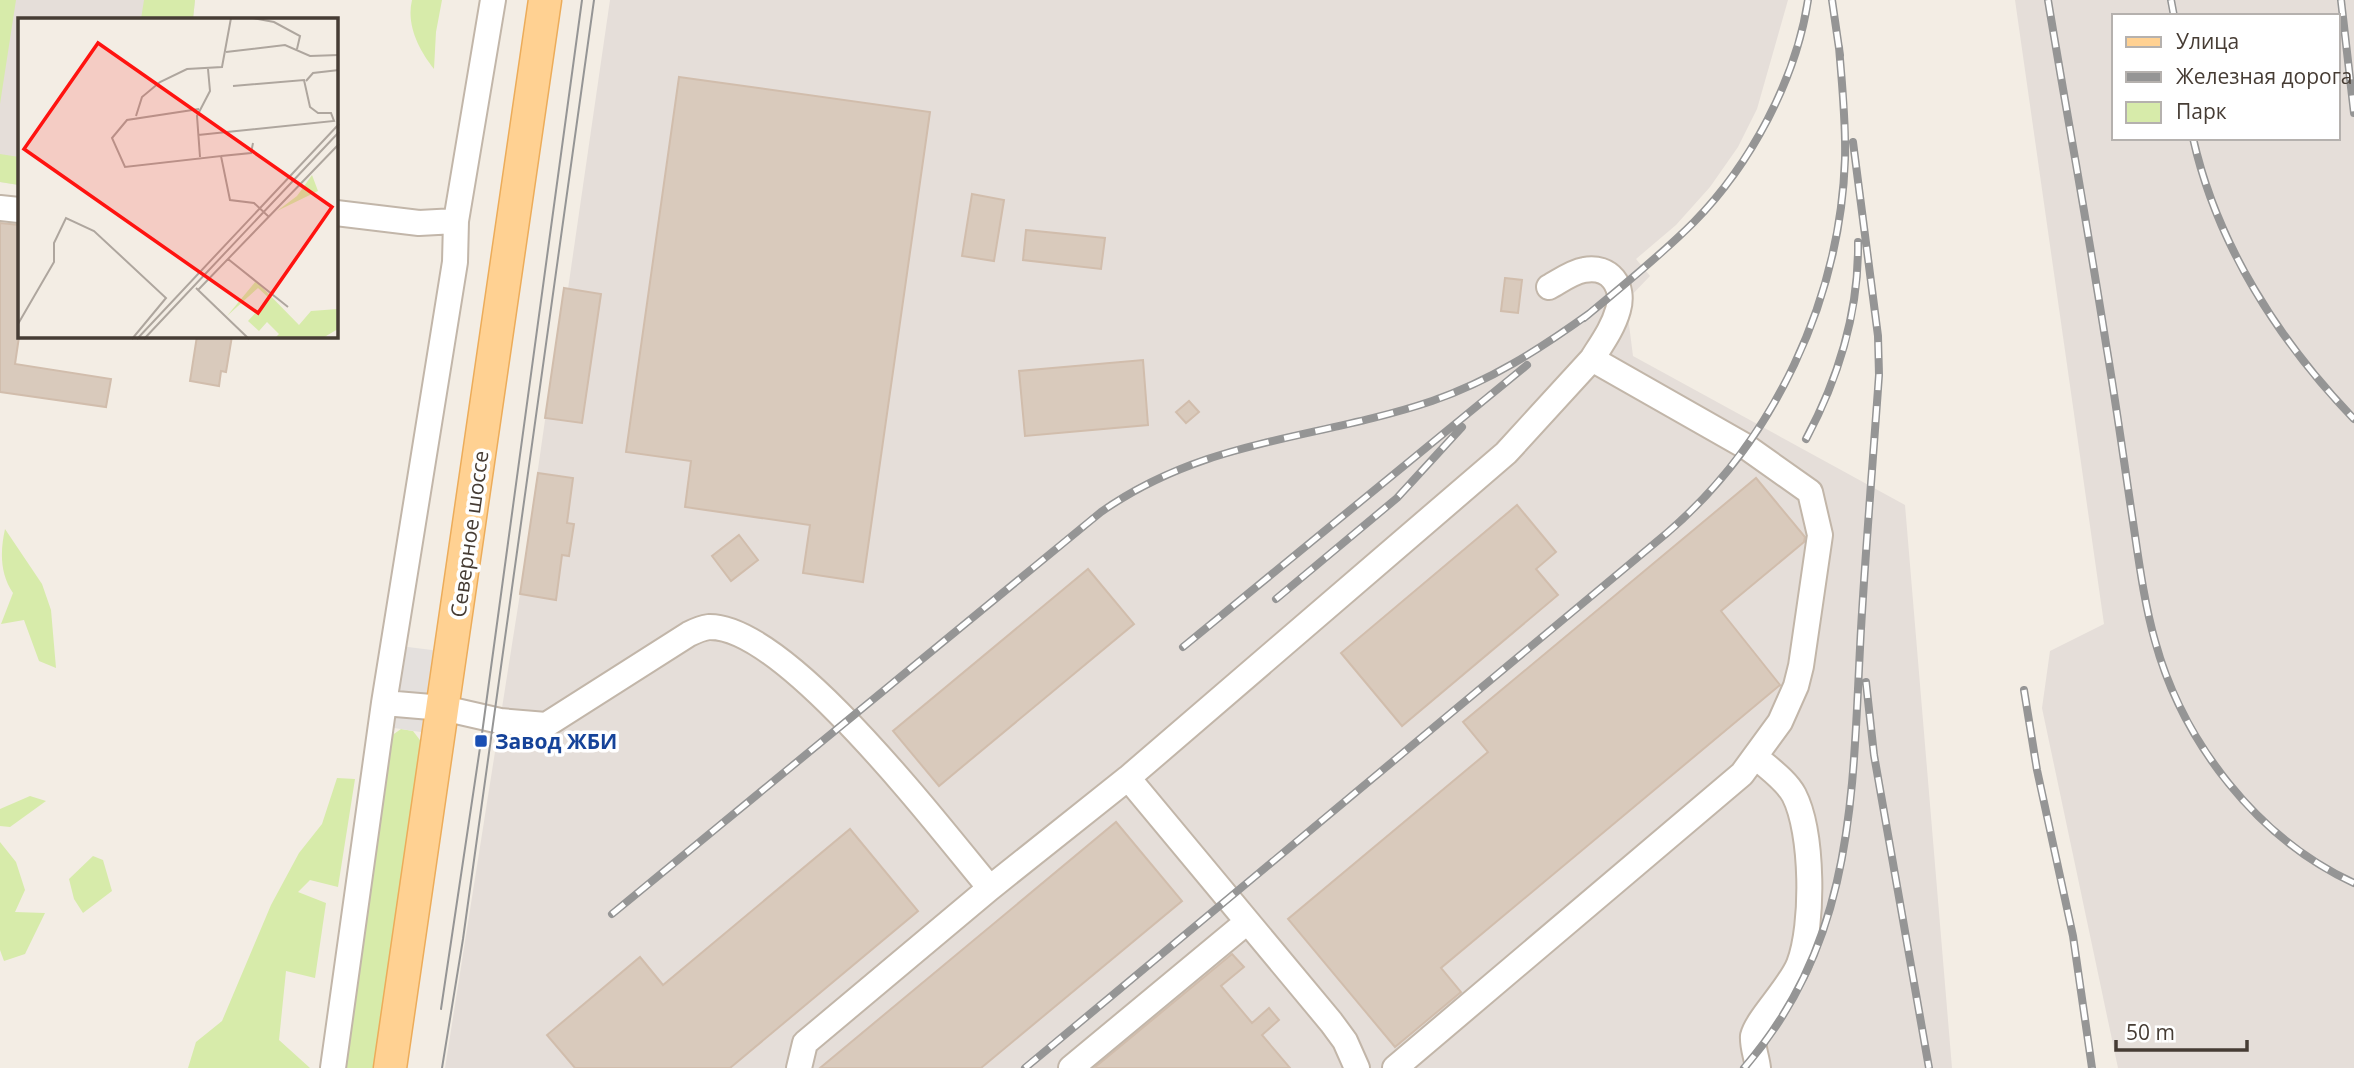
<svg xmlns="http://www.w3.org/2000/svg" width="2354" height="1068" font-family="'Open Sans',sans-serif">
<rect width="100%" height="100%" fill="#f3ede4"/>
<!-- industrial -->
<path fill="#e5ded9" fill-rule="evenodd" d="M0,0H195L193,19H19V185L0,182Z
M610,0H1788L1757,109L1738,147L1710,187L1676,225L1636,259L1650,276L1626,301L1633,356L1905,505L1952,1068H445L520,594L564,288L568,289Z
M2015,0H2354V1068H2118L2042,708L2050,651L2104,624ZM2114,16H2338V138H2114Z"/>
<!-- green -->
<path fill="#d7ebaa" d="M0,0H16L0,104Z
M144,0H195L193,19H141Z
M412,0H442L436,32L434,69C419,50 406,25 412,0Z
M0,154L19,157V185L0,182Z
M5,529L42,584L51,610L56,668L39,661L24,620L1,624L13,593C0,574 0,552 5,529Z
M401,729L413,731L426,748L380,1068H341L391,736Z
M337,778L355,779L338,887L310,880L298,892L326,903L315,978L286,971L279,1040L310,1068H188L196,1042L222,1021L271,905L299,853L322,824Z
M30,796L46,801L10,827L0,826V809Z
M0,842L16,862L25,890L15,912L45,913L25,954L4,961L0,950Z
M93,856L103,860L112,891L83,913L74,899L69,879Z"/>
<!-- parking -->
<path fill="#e4e0dd" d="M400,646L440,651L427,733L388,727Z"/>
<!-- building -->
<path fill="#d9cabc" stroke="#d1bdac" stroke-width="2" d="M679,77L930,112L863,582L803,573L810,525L685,507L691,461L626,452Z
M972,194L1004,200L994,261L962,256Z
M0,223L19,225V337L15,364L111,379L106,407L0,392Z
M1026,230L1105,238L1101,269L1023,260Z
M1505,278L1522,280L1518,313L1501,311Z
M564,288L601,294L582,423L545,418Z
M197,336H232L226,372L221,371L219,386L190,381Z
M1143,360L1148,425L1025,436L1019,371Z
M1189,401L1199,412L1186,423L1176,412Z
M538,473L573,478L567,523L574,524L569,556L562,555L556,600L520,594Z
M1756,478L1805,537L1804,542L1721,611L1780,685L1441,968L1461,992L1395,1047L1288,919L1488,752L1463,722Z
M1517,505L1556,552L1536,569L1558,595L1402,726L1341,653Z
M739,535L758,560L731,581L712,556Z
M1088,569L1134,624L939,786L893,731Z
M1116,822L1182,901L981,1068H820Z
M850,829L918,911L730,1068H575L547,1035L640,957L663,985Z
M1232,954L1244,967L1221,986L1252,1023L1269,1008L1279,1020L1262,1035L1290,1068H1094Z"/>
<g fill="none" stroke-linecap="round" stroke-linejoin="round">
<!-- minor casing -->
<g stroke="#c2b6a9" stroke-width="28">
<path id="minor" d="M0,208L19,210
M336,213L419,223L456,221
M1549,287C1560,281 1572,272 1584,270C1610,265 1625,286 1618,310C1613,328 1602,343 1592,359
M384,703L443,708L500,721L546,725L689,634C695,631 702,628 709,627C786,625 941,830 990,888L1128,778L1506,453L1592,359L1745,446L1810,492L1820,535L1801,666L1796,686L1780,722L1742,774L1395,1068
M1756,757C1768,768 1786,780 1794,795C1813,832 1814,925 1799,964C1790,987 1757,1019 1753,1036C1752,1046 1757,1058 1758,1068
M1128,778L1331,1022L1345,1041L1357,1068
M333,1068L384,703L455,262L456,221L493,0
M799,1068L805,1043L990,888
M1071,1068L1247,922"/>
</g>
<!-- major casing -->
<g stroke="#ecac5a" stroke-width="35">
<path id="major" d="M390,1068L545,0"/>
</g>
<!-- minor -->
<use href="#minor" stroke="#fff" stroke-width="24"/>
<!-- major -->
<use href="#major" stroke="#ffd192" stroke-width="32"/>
<!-- tram -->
<path stroke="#959595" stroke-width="2" d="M441,1009L481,741L582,0
M442,1068L463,939L594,0"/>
<!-- rail casing -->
<g stroke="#959595" stroke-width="8">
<path id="rail" d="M1832,0L1840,55
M2048,0C2067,115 2088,229 2106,344C2116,403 2124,462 2133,522C2139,562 2144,602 2155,641C2183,743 2258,839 2354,883
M2171,0L2174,16
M2341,0L2354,113
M2193,138C2217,245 2279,341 2354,419
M1584,318C1621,287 1659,257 1694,222C1750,165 1796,80 1808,0
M1806,439C1839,377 1859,312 1858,242
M1276,599L1397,498L1462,427
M1183,647L1527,365
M1866,682L1874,755L1929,1068
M2024,690L2037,770L2073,936L2092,1068
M612,914L1101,512C1206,438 1316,440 1432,401C1490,381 1540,349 1590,313
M1025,1068L1667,533C1774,441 1840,300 1845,159C1846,122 1842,84 1839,47
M1744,1068C1857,937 1852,791 1861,629C1866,544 1873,460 1879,375L1878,336L1853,142"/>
</g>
<!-- rail -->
<use href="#rail" stroke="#fff" stroke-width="5" stroke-dasharray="16" stroke-linecap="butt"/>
</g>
<!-- markers -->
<rect fill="#1a4fb4" stroke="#fff" stroke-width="2.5" x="474" y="734" width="14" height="14" rx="3.5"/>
<g text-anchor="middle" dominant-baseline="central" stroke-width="7" stroke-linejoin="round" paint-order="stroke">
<!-- street labels -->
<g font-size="21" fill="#463c34" stroke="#fff">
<text transform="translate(469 534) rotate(-82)">Северное шоссе</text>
</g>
<!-- transit labels -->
<g font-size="21" font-weight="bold" fill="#164399" stroke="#fff" text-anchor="start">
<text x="495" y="741">Завод ЖБИ</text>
</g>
</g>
<!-- overview -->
<g transform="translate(18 18)">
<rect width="320" height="320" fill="#f3ede4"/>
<path d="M294,157L300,173L259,193L279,178ZM238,263L281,307L293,293L320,291V311L303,321L257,320L261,316L249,304L241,313L230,303L251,280L240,270L209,298Z" fill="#d7ebaa"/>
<path fill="none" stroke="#aea69e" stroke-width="2" d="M235,0L256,4L282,18L279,31M208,34L267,27L292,38L321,37M288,63L295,55L321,52M181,91L109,102L94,120L107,149L203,138L212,182L236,185L251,199M118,98L124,79L142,64L169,51L204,49L213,0M180,117L316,103L313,95H300L292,89L286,62L215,68M203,138L233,135L235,125M182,139L179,98L192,73L190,51M210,241L270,289M178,270L231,321M180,272L321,126M0,306L36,244V225L48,200L76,213L148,280L114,321M119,321L321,106M126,321L321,114"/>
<path fill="#ff1310" fill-opacity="0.15" stroke="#ff1310" stroke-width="3.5" d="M80,25L314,189L240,295L6,131Z"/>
<rect width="320" height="320" fill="none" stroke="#463c34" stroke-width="3.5"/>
</g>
<!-- legend -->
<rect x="2112" y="14" width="228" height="126" fill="#ffffff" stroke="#b5b1ae" stroke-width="2"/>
<rect x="2126" y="37" width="35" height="10" fill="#ffd192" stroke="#b5b1ae" stroke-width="2"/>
<text x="2176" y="49" font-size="21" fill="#463c34">Улица</text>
<rect x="2126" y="72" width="35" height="10" fill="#959595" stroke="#b5b1ae" stroke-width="2"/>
<text x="2176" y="84" font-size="21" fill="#463c34">Железная дорога</text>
<rect x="2126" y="102" width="35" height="21" fill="#d7ebaa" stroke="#b5b1ae" stroke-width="2"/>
<text x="2176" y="119" font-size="21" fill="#463c34">Парк</text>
<!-- scale -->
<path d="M2116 1040v10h131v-10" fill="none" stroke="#463c34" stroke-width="3.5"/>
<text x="2126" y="1040" font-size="21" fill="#463c34" stroke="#ffffff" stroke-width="5" paint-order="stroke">50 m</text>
</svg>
